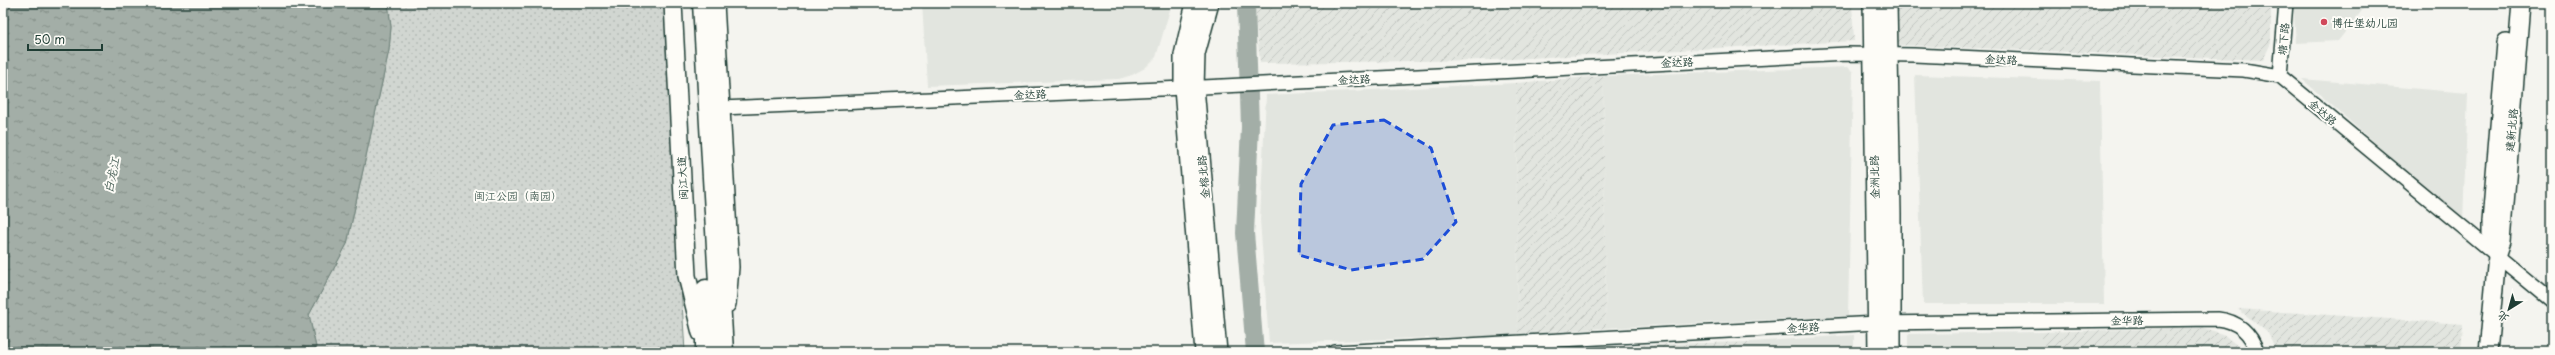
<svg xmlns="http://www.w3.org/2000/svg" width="2555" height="355" font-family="'Playpen Sans','LXGW WenKai TC',sans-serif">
<defs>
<pattern id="industrial-furrows" width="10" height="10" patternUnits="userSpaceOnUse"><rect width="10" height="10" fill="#e2e5df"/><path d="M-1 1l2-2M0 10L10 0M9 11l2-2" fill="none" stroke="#c1c5c0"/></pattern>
<pattern id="park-dots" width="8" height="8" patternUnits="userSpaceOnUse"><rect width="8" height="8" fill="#d1d6d1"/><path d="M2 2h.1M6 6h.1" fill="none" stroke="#b3b9b4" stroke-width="1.8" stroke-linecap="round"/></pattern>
<pattern id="water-ripples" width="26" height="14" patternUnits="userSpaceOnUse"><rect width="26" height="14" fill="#a3aea7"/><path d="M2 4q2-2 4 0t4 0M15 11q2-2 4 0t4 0" fill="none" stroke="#848f89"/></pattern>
</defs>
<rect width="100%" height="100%" fill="#f4f4ef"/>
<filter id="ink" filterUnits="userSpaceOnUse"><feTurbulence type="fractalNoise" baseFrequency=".025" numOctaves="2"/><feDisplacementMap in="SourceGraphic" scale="8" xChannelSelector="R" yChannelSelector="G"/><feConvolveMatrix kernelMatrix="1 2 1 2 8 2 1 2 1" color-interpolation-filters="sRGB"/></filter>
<g filter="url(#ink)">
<!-- built -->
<path fill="#e2e5df" d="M922,3H1172L1156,57L1145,68L1132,75L1119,79L927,86Z
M2293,3H2368L2338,41L2296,43Z
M1848,67L1853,72L1848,316L1606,328L1603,76Z
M1915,75L2100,81L2104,304H1923Z
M2302,79L2468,93L2463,221Z
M1516,83L1518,335L1269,343L1260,220L1266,95Z
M2042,332V352H1908V334Z
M1854,335V352H1750V342Z"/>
<!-- industrial -->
<path fill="url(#industrial-furrows)" d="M1254,3H1852L1854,41L1491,60L1260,63Z
M1896,3H2271V43L2263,60L1898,45Z
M1603,76L1606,328L1518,335L1516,83Z
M2238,309L2463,324L2461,352H2276L2268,333Z
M2201,327L2223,334L2239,347L2241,352H2042V332Z
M1750,342V352H1508L1668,344Z"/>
<!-- park -->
<path fill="url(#park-dots)" stroke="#788a82" d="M388,3H664L685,352H317L309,315L347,244L389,50L391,27Z"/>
<!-- water -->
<path fill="url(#water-ripples)" stroke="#6e8179" d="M3,3H388L391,27L389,50L347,244L309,315L317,352H3Z"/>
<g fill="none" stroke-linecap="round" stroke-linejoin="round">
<!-- river -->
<path stroke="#a3aea7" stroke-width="18" d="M1246,3L1250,127L1245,233L1255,352"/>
<!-- minor casing -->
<g stroke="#1f3d34" stroke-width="16">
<path id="minor" d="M2280,76L2286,3
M721,108L1183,88L1847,54L1914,55L2244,70L2280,76L2552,301
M1335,352L1877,323L2218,319C2238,321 2251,333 2257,352"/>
</g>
<!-- major casing -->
<g stroke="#1f3d34" stroke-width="20">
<path id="major" d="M673,3L687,276L701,333
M715,3L730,267L727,304
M1195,3L1183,55V88L1204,352
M1210,3L1196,54L1195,87L1218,352
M1872,3L1877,352
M1888,3L1892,214V352
M2495,248L2491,233V221L2506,43
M2488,352L2497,256L2502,241L2521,3"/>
</g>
<!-- highway casing -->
<g stroke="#1f3d34" stroke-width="23">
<path id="highway" d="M703,3L723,352
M706,352V290"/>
</g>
<!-- minor -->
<use href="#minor" stroke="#fdfcf7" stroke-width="13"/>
<!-- major -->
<use href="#major" stroke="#fdfcf7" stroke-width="17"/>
<!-- highway -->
<use href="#highway" stroke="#fdfcf7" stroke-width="20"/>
</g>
</g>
<!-- marked area -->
<path fill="#1d4ed8" fill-opacity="0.2" stroke="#1d4ed8" stroke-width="3" stroke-dasharray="8 5" stroke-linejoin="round" d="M1384,120L1431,148L1456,222L1423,259L1351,270L1299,255L1301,184L1333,125Z"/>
<!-- markers -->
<circle fill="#d1495b" stroke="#fdfcf7" stroke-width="1.5" cx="2324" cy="22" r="4"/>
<g text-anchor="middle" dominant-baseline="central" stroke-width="4" stroke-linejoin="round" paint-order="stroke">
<!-- poi labels -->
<g font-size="11" fill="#1f3d34" stroke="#fdfcf7" text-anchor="start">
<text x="2332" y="22">博仕堡幼儿园</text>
</g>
<!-- street labels -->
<g font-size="11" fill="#1f3d34" stroke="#fdfcf7">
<text transform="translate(2283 39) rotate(-85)">塘下路</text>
<text transform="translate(2001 59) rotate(3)">金达路</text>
<text transform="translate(1677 62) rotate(-3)">金达路</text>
<text transform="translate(1354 79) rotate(-3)">金达路</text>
<text transform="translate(1030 94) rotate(-3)">金达路</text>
<text transform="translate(2323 112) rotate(40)">金达路</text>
<text transform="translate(2511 130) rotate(-85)">建新北路</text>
<text transform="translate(1203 177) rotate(-95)">金榕北路</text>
<text transform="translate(1874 177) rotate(-91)">金洲北路</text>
<text transform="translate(682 178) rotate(-93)">闽江大道</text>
<text transform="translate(2127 320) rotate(-1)">金华路</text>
<text transform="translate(1803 327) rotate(-3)">金华路</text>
</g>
<!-- park labels -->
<g font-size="11" fill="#435c53" stroke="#fdfcf7">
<text x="518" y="195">闽江公园（南园）</text>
</g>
<!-- water labels -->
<g font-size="12" font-style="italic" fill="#475f56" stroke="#fdfcf7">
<text transform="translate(111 175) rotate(-78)">白龙江</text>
</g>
</g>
<!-- margin -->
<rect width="2555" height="355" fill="none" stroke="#fdfcf7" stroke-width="16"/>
<rect x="8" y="8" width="2539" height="339" fill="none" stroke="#1f3d34" stroke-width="1.5" filter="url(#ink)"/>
<!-- north arrow -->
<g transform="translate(2509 309) rotate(217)" stroke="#fdfcf7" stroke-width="3" paint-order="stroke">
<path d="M0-3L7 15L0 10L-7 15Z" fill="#1f3d34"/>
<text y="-6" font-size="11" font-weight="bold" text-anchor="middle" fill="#1f3d34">北</text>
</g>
<!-- scale -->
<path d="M28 44v6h74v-6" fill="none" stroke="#1f3d34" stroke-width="2"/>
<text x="34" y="44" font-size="12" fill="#1f3d34" stroke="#fdfcf7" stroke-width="3" paint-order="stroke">50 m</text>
</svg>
